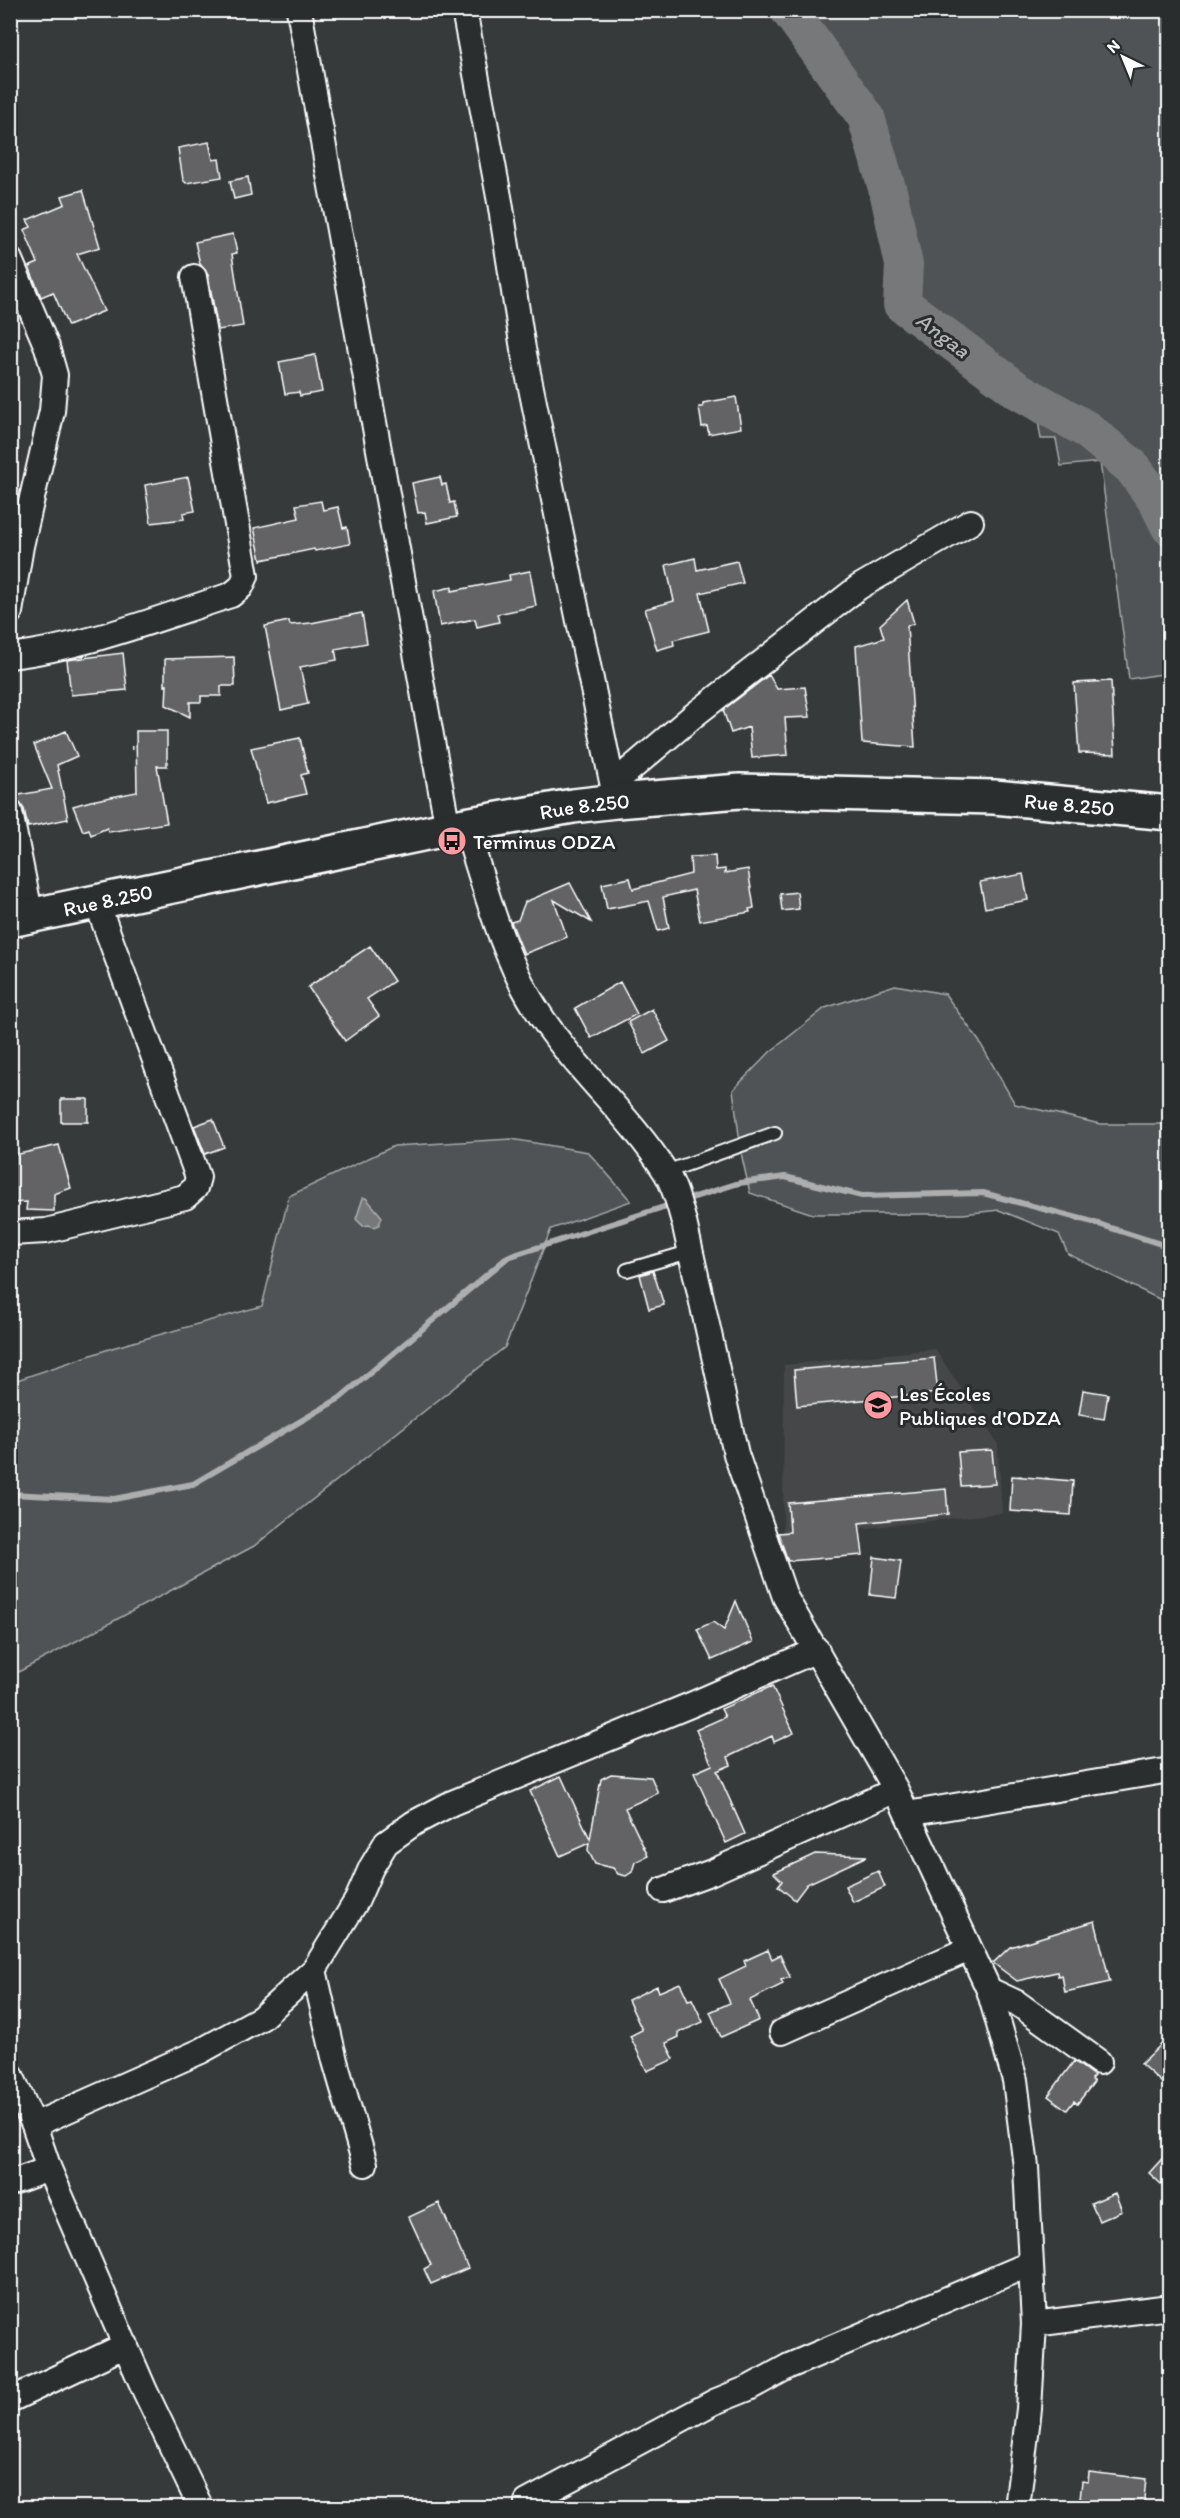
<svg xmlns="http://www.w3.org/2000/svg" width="1180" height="2518" font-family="Itim,sans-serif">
<rect width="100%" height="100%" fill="#373a3b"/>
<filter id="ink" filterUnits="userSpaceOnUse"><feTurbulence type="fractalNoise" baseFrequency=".0167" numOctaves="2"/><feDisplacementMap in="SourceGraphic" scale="12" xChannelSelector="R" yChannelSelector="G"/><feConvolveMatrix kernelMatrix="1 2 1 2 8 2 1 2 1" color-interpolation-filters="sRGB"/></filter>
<g filter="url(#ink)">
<!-- built -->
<path fill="#444748" d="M935,1349L998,1444L1002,1513L783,1537L784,1365Z"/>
<!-- green -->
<path fill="#505354" stroke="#a8a9aa" stroke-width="1.5" d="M789,11H1169V673L1129,679L1100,462L1061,466L1056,439H1041L1036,408L1017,390L902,304L904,265L889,195L866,117Z
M895,985L945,994L979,1041L1015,1104L1100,1124H1169V1304L1068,1254L1059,1234L999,1210L963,1214H813L750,1193L742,1157L733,1090L770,1052L825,1008Z
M511,1139L588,1152L631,1201L551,1229L505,1347L254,1546L11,1676V1382L112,1348L262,1306L289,1196L394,1146Z"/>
<!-- water -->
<path fill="#767879" stroke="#adaeaf" stroke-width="1.5" d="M363,1198H366L382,1217L379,1225L374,1227L369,1225L363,1226L356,1219Z"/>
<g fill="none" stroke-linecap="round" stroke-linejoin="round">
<!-- stream -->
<path stroke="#adaeaf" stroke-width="6" d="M682,1201L739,1183L785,1177L862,1196L983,1193L1089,1221L1170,1247
M10,1494L114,1499L193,1484L340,1398L508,1257L673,1204"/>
<!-- river -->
<path stroke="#767879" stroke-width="38" d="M789,10L866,117L889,195L904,265L902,304L1017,390L1086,429L1132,467L1157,501L1170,527"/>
</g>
<!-- building -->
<path fill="#636465" stroke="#fff" stroke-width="1.5" d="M209,142L213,160L219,159L222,177L186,183L183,180L178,148Z
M248,177L251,195L234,199L230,181Z
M83,190L100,247L77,254L104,311L68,326L53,292L41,297L29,267L38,263L24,230L31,227L27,220L65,204L62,196Z
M233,234L237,253L232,254L243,326L218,330L208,275L200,264L195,242Z
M315,355L322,392L300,396L299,392L285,394L279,362Z
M736,397L741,428L709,434L707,426L702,427L699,407H703V403Z
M188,477L195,511L183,513L184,519L151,523L145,485Z
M440,477L442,485L446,484L450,503L454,502L457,517L427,523L425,512L418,513L412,483Z
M321,501L323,510L338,507L343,528L347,527L350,544L315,551L314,549L261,560L254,528L299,518L296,505Z
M695,558L697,570L737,561L743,583L700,593L709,631L673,640L674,645L657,650L645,609L674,601L666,565Z
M530,571L536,606L497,614L499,622L477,627L475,619L440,626L434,591L452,587V591L488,584L510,580L509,575Z
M907,600L914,623L907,626L915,747L862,743L856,646L884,638L880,625Z
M362,613L367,643L335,649L337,660L300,667L308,704L281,710L265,626L289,621L290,625L311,623Z
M123,653L127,690L71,695L67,660Z
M234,657L235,686H221V696H201V702H190V717L166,705L167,685L165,686V659Z
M769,675L777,689L805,687L810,717L785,718L788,755L752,758L749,727L731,733L723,710Z
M1111,681L1115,754L1079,753L1074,683Z
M66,731L77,756L57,765L68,819L28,827L24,809L14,796L52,789L34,745Z
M136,731H167V766H157L167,823L109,832L107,828L91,835L89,829L83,831L73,806L91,801L137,792Z
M300,738L308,773L301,775L306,794L266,803L251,748Z
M715,856L716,870L725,869V873L748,869L754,908L749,909L750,912L700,921L694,890L663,897L669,928L658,931L649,901L607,909L602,884L630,878L633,889L691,874L690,857Z
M1023,874L1028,900L985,908L980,882Z
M570,883L591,922L554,900L567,937L524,954L511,922L518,920L525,902Z
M797,892L799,909L782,911L780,894Z
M370,946L394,981L367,999L379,1016L345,1041L308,987Z
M620,982L637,1014L591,1038L575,1008Z
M652,1009L669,1041L645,1054L628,1022Z
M61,1099H88V1122H61Z
M213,1119L224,1147L205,1154L194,1126Z
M59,1145L71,1188L54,1194V1211L26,1210L27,1202L10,1203V1156Z
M653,1271L664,1305L649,1309L640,1275Z
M934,1358L938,1393L797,1406L794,1370Z
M1083,1390L1108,1394L1104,1419L1079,1415Z
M992,1450L995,1484L961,1486L958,1452Z
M1012,1476L1073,1481L1071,1515L1010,1511Z
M946,1489L948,1514L859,1523L863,1555L788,1561L778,1533L790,1532L788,1503Z
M874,1557L901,1561L896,1598L870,1595Z
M736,1601L753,1642L712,1660L697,1629L713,1622L724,1630Z
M772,1686L794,1733L774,1742L772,1736L728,1757L731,1765L717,1771L745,1834L726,1843L694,1773L712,1765L696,1730L725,1717L721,1709Z
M611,1774L651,1777L658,1793L625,1808L648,1856L635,1862L632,1872L626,1876L618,1874L613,1868L595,1864L588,1850L589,1843L560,1856L530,1791L561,1776L590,1839L601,1779Z
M815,1854L867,1856L807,1884L795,1900L778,1886L782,1881L774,1873Z
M878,1871L885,1887L853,1902L845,1886Z
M1095,1921L1110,1982L1065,1992L1062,1975L1058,1976L1057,1972L1017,1981L993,1963L1010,1947Z
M768,1950L772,1959L780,1955L790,1977L781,1980L783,1984L750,2000L759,2020L721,2037L710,2012L730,2003L719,1979L746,1966L744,1961Z
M680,1983L688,2000L692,1999L703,2022L678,2033L679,2037L666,2043L674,2059L647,2071L630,2036L642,2030L628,2000L657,1986L659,1992Z
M1170,2036V2090L1141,2064Z
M1074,2061L1094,2076L1091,2079L1094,2082L1077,2104L1074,2101L1067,2110L1048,2096Z
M1170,2150V2192L1149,2173Z
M1115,2193L1122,2211L1099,2221L1091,2203Z
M439,2203L468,2268L431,2284L424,2269L431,2265L409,2217Z
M1089,2472L1146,2479L1143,2508H1086V2500L1080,2499L1082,2481L1088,2482Z"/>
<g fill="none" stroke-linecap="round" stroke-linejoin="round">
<!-- service casing -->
<g stroke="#fff" stroke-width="16">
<path id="service" d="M666,1172L775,1133
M627,1270L689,1252"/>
</g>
<!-- minor casing -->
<g stroke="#fff" stroke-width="28">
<path id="minor" d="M299,10L448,829
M464,10L500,202L523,349L616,801
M10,260L47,347L55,375L52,411L21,546L10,612
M10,656C86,647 159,618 231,595L241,587L246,576L194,277
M613,784L693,716L859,587L971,522
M10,812L31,917
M465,825C484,883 502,956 535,1007C572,1067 627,1112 665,1171C675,1186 679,1205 684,1222L736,1454L785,1597L896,1790L989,1990L1015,2080L1026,2167L1034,2324L1029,2409L1017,2508
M10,1233L46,1231L185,1197L195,1188L198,1177L97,903
M907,1814L1170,1770
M663,1890L712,1872L896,1790
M314,1970L335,2061L365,2164
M989,1990L1017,2003L1099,2062
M782,2032L969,1949
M10,2073L34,2125L49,2169L145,2391L201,2508
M34,2125L201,2051L261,2018L314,1970L357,1900L371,1868L386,1843L414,1823L452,1803L693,1704L817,1650
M10,2183L49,2169
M1034,2324L1170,2307
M10,2400L126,2345
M527,2502L714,2402L749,2388L789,2366L1030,2264"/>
</g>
<!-- trunk casing -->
<g stroke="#fff" stroke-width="38">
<g id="trunk">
<path id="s1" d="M10,920L465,825L573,806L616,801L740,791L994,797L1170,813"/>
</g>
</g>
<!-- path -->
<path stroke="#fff" stroke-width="4" stroke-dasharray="1.5 4.5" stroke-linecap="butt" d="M131,748H136
M1020,1477V1473
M1047,1479L1048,1474"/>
<!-- service -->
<use href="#service" stroke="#2a2d2e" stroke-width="12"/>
<!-- minor -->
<use href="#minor" stroke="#2a2d2e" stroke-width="24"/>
<!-- trunk -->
<use href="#trunk" stroke="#2a2d2e" stroke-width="33"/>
</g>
</g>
<!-- icons -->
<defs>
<g id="bus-disc" transform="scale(1.5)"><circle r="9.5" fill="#ff9aa2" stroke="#2a2d2e"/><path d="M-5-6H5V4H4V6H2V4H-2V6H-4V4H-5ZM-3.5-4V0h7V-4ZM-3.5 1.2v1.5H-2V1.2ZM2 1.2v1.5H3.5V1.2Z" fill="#111"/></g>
<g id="school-disc" transform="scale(1.5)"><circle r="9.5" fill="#ff9aa2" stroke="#2a2d2e"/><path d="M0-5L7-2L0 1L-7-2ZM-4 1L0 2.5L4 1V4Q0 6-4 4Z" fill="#111"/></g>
</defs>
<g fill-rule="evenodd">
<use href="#bus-disc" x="452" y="841"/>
<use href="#school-disc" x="878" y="1405"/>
</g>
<g text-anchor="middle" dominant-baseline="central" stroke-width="6" stroke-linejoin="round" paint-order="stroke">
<!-- street labels -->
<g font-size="21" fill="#fff" stroke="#2a2d2e">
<text stroke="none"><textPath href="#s1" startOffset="1072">Rue 8.250</textPath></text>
<text stroke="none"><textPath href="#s1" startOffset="586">Rue 8.250</textPath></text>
<text stroke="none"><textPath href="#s1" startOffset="100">Rue 8.250</textPath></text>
</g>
<!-- poi labels -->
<g font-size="21" fill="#fff" stroke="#2a2d2e" text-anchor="start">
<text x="473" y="841">Terminus ODZA</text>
<text x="899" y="1393">Les Écoles<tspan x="899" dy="24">Publiques d'ODZA</tspan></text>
</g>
<!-- water labels -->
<g font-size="22" font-style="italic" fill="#b4b5b5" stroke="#2a2d2e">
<text transform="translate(943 335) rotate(37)">Angaa</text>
</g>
</g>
<!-- margin -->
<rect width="1180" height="2518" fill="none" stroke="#2a2d2e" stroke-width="36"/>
<rect x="18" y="18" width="1144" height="2482" fill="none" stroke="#fff" stroke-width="2" filter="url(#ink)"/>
<!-- north arrow -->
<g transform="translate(1123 57) rotate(317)" stroke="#2a2d2e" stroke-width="4.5" paint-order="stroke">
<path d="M0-4.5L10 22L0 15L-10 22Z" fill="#ffffff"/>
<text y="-9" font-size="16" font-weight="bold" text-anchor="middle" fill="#ffffff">N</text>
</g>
</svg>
